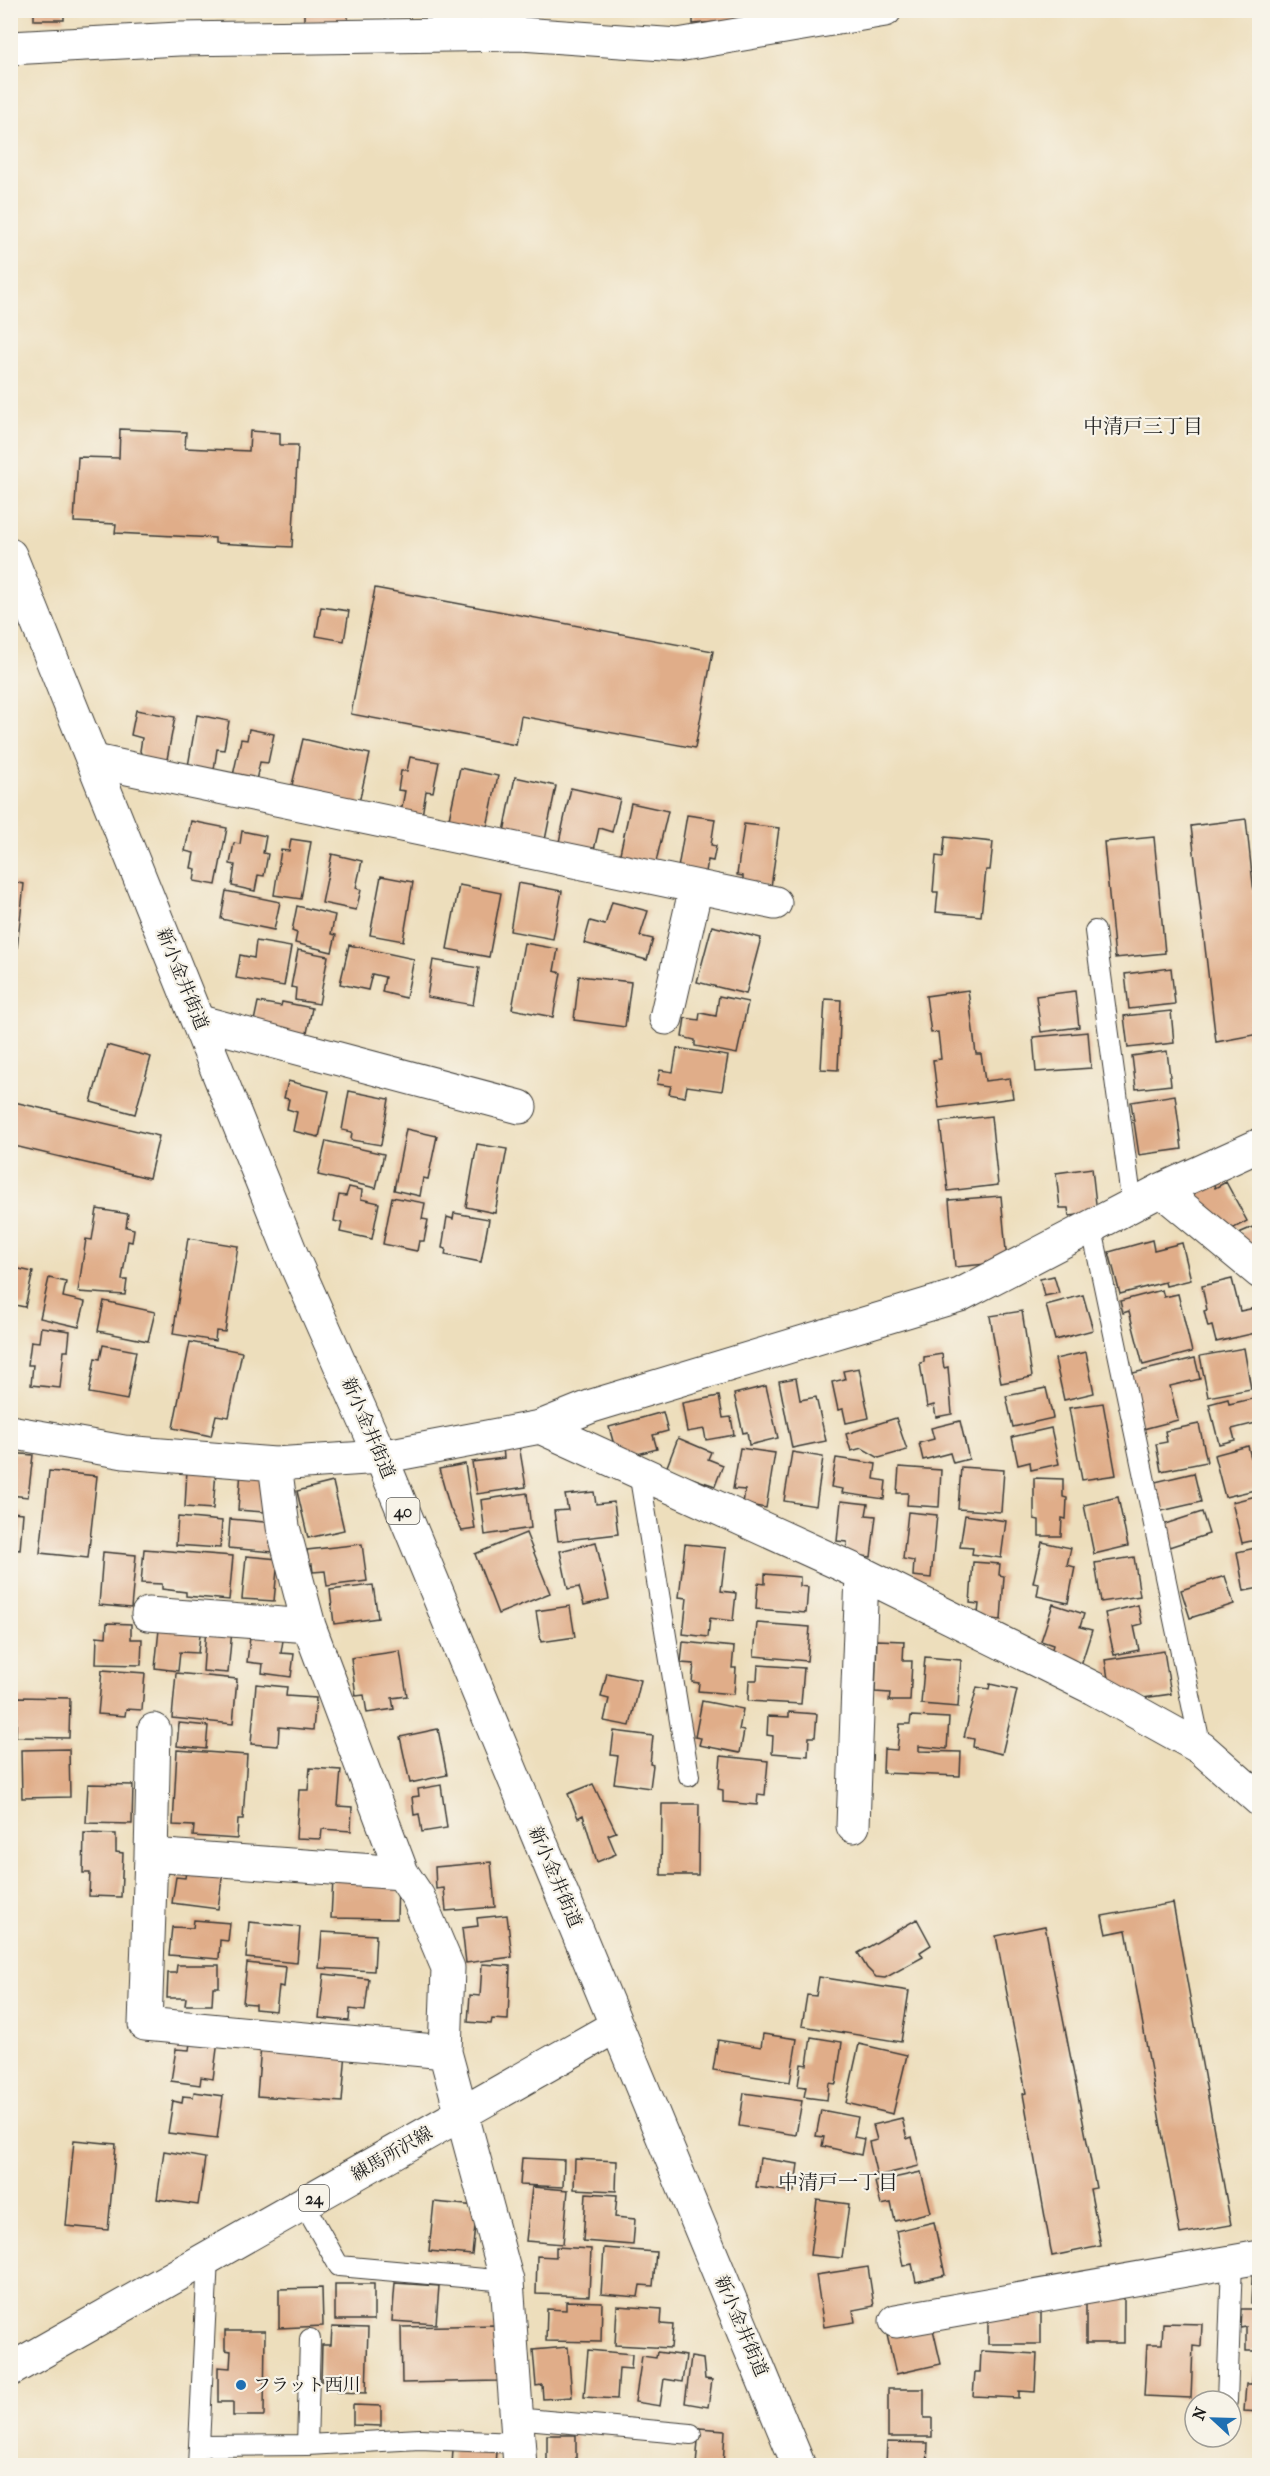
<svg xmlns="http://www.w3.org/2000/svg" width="1270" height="2476" font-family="'IM FELL French Canon','Noto Serif JP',serif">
<rect width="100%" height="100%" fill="#f7f3e8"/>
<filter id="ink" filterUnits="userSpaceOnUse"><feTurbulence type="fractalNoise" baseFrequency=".0167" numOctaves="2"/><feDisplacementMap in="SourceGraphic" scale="12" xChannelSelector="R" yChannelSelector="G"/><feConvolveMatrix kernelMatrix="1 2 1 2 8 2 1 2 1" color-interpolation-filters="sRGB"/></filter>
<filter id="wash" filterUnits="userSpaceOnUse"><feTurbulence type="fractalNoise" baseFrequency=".008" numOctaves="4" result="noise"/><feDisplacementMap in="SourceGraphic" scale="24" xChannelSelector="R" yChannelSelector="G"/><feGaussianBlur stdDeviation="1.35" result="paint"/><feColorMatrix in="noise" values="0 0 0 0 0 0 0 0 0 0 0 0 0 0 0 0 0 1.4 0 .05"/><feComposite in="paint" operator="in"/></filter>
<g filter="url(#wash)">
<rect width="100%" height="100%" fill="#eddebc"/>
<g id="blocks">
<!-- building -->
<path fill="#e0ad89" d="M34,10H64V20H34Z
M304,10H348V23L304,22Z
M430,10H477V24L438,25L437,13L430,14Z
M693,10H739V20L693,24Z
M10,109L15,110L12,198H10Z
M120,429L186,432L185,448L249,451L250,431L280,433V445H298L292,547L215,543V538L115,533L116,524L74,522L78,457L119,458Z
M375,588L713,651L695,748L521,716L516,745L351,714Z
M321,607L349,611L344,641L316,636Z
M136,710L175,717L165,770L147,767L140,751L142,738L131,735Z
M197,715L229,721L224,750L217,749L213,777L187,772Z
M249,729L274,734L268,763L260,762L255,785L232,780L241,739L247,740Z
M303,739L370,754L358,807L332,795L292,785Z
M410,757L439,762L433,792L426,791L422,816L401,812L405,791L398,790L401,771H407Z
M460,768L498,776L487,827L449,819Z
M515,777L556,786L545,840L504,832Z
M571,788L620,799L612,832L599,828L594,850L559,842Z
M631,803L668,811L655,866L619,858Z
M687,815L715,819L711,845L716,846L713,861L708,860L706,872L678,868Z
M1246,819L1260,949L1259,1034L1216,1042L1191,826Z
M191,821L227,828L216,885L194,881L196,869L191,868L194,853L185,851Z
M744,824L779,828L771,887L743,883V876L737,875Z
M242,831L266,836L263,853L268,854L264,876L258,875L255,891L232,886L235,865L230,864L234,843L240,844Z
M945,837L993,842L990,870H986L981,916L936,912L938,892H933L936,856L943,857Z
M1154,837L1165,953L1115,958L1104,842Z
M291,839L311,842L301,899L274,895L281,850L289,851Z
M332,854L362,861L356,888L361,890L356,910L322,903Z
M381,876L413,882L403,941L370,935Z
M10,882L24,884L16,958L10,957Z
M518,883L562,891L553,939L510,931Z
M459,885L501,893L489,957L447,949Z
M226,891L280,902L274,930L221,919Z
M612,902L648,911L640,936L653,939L647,960L584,943L590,921L605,925Z
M297,906L335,915L331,934L336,935L332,952L295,943L297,933L292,931Z
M712,926L761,938L746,994L697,982Z
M256,941L291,947L284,986L236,978L240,955L254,958Z
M524,943L558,949L554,971L561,973L553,1017L512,1009Z
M349,945L414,959L406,998L382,992L385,977L372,974L368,990L340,984Z
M298,950L328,956L319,1004L295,1000L296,988L291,987Z
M433,960L479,968L473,1005L427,997Z
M1171,968L1175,1004L1129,1009L1125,974Z
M579,976L631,982L625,1027L574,1020Z
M968,990L976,1054H981L985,1081L1010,1078L1013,1098L939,1108L933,1060L941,1059L938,1032L931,1033L926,996Z
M1075,991L1079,1027L1041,1032L1036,996Z
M719,996L748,1002L737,1054L695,1046V1040L682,1037L685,1018L699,1020L700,1013L716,1016Z
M825,999L841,1000L838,1070L821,1069Z
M258,1002L281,1006L282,1002L312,1008L305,1043L254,1021Z
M1171,1011L1174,1043L1128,1048L1124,1016Z
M1088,1032L1091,1068L1036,1072L1033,1037Z
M107,1045L151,1057L135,1114L91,1102Z
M677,1048L728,1056L722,1091L687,1086L685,1097L669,1094L671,1086L657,1084L660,1070L673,1072Z
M1167,1051L1171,1085L1136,1089L1132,1056Z
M288,1081L329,1091L319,1137L293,1131L297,1112L287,1109L289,1099L284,1098Z
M349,1091L389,1099L381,1145L351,1140L352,1132L342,1130Z
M1175,1095L1182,1149L1139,1155L1131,1102Z
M10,1101L159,1136L149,1178L10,1145Z
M991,1116L998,1185L948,1191L940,1122Z
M406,1129L437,1136L428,1179L423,1178L420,1196L394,1190Z
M326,1141L384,1154L376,1188L318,1175Z
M477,1144L507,1149L495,1213L466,1207Z
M1092,1168L1097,1213L1069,1216L1068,1208H1060L1056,1173Z
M1213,1182L1215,1188L1226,1182L1247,1221L1223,1234L1208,1224L1191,1194Z
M349,1187L362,1190L361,1199L379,1203L372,1239L340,1232L342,1223L334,1221L339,1195L346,1196Z
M1001,1196L1007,1262L955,1267L949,1200Z
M392,1197L425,1203L422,1219L428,1220L424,1241H419L417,1251L383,1244Z
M97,1209L128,1214L126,1227L134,1229L132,1242L128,1241L122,1280H127L125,1295L78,1292L86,1239L92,1240Z
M454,1213L489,1219L481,1262L445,1255L446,1249L442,1248L447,1217L453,1219Z
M1260,1224V1259L1251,1262L1239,1233Z
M188,1238L238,1246L225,1332L216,1331L215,1341L173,1334Z
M1152,1240L1154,1250L1182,1243L1191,1280L1166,1286L1165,1282L1120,1294L1109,1252Z
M10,1267L33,1272L25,1307L10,1304Z
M1054,1276L1059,1293L1044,1296L1040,1279Z
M49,1278L66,1282L63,1297L85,1302L79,1327L40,1318Z
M1232,1279L1240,1311L1260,1307V1332L1216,1342L1212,1326L1208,1327L1204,1311L1207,1310L1202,1286Z
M1162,1290L1164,1297L1178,1294L1192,1352L1143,1365L1129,1311L1123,1313L1120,1301Z
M1083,1295L1093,1330L1055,1340L1046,1305Z
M104,1301L155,1312L148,1341L98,1331Z
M1022,1311L1032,1377L1001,1383L990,1316Z
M41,1327L70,1331L68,1351H64L60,1388L31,1385L33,1365H28L31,1341L39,1342Z
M190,1342L242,1352L229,1417L216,1415L211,1436L173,1428Z
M103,1345L136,1351L127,1400L89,1393L95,1358L100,1359Z
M1244,1348L1251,1389L1208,1397L1200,1356Z
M1086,1352L1094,1393L1064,1400L1055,1359Z
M942,1354L944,1368L948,1367L952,1414L936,1417L934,1405L927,1407L920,1363L924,1362V1357Z
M1195,1358L1200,1379L1170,1386L1178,1420L1143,1429L1129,1374Z
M859,1368L869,1418L846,1423L843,1409L838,1410L832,1382L845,1379L843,1371Z
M796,1378L800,1400L816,1397L826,1441L792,1448L779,1381Z
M766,1386L778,1438L749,1445L747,1432L743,1433L734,1394Z
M1046,1388L1053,1418L1013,1427L1006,1396Z
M719,1396L723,1418L731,1417L734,1435L706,1440L704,1429L687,1432L682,1403Z
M1256,1398L1260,1422L1232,1429L1235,1440L1219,1444L1209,1404L1228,1399L1229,1404Z
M1103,1403L1116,1475L1082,1480L1069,1408Z
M663,1412L668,1431L653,1435L657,1449L618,1459L609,1427Z
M896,1418L907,1450L879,1458L862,1448L851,1451L846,1434Z
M960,1421L969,1459L953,1463L950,1453L923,1460L919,1443L934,1439L931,1428Z
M1199,1424L1207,1462L1161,1471L1156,1444L1167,1442L1165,1431Z
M1051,1428L1059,1464L1031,1470L1030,1462L1018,1465L1012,1437Z
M678,1438L711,1452L708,1459L723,1465L715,1486L666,1469Z
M519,1445L526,1487L477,1494L472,1462L504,1458L503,1447Z
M1248,1446L1259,1489L1225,1497L1214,1455Z
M740,1448L775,1453L766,1508L743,1504L745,1490L733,1489Z
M792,1452L823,1457L816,1506L784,1501Z
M10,1453L33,1455L28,1497L10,1495Z
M836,1458L876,1464L874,1479L886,1481L884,1499L842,1493L843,1489L831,1487Z
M465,1464L475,1529L462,1531L450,1508L439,1469Z
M899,1467L941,1470L939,1507L907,1505L908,1493H897Z
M961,1467L1004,1470L1001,1512L958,1509Z
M187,1469L216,1471L213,1509L185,1507Z
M49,1471L97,1476L88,1558L40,1553Z
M241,1471L268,1473L264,1512L238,1510Z
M1194,1473L1201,1502L1161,1511L1155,1482Z
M1034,1478L1063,1479V1497L1067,1498L1066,1519L1062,1518L1061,1536H1039V1520L1034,1519Z
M333,1482L344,1530L308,1538L297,1491Z
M594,1492L596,1504L614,1502L618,1534L558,1541L554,1511L568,1510L565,1495Z
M527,1493L531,1528L485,1535L481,1500Z
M1260,1495V1539L1242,1543L1232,1502Z
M1118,1497L1128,1546L1094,1554L1084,1505Z
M841,1501L868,1504L866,1515L876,1516L871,1557L846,1554L847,1542L837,1541Z
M10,1512L23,1513L20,1550L10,1549Z
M908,1512L937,1515L931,1578L913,1576L914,1561L903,1559Z
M1202,1512L1209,1534L1169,1547L1162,1525Z
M965,1515L1006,1521L1001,1558L972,1554L973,1548L960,1547Z
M178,1517L222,1521L220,1548L176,1545Z
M230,1519L276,1523L273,1552L228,1548Z
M526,1533L550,1593L498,1614L475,1554Z
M596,1542L609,1599L584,1605L579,1587L568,1589L560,1551Z
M1042,1542L1071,1548L1067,1565L1075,1567L1068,1603L1037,1596L1039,1584L1033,1583Z
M362,1544L367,1581L327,1586L325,1571L313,1572L312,1564L309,1565L307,1550Z
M685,1544L726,1548L721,1591L736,1593L733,1621L710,1618L708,1637L683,1634L687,1598L679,1597Z
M1260,1547V1588L1244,1591L1237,1552Z
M144,1549L233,1556L229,1600L186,1596V1592L162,1589V1584L141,1583Z
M103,1552L136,1555L131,1608L99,1605Z
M246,1556L278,1559L274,1601L242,1599Z
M1134,1557L1140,1596L1101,1602L1095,1563Z
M973,1562L1000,1564L999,1575L1004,1576L1001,1620L983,1618V1615L978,1614L979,1604L970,1603Z
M765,1574L800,1577V1586L808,1587L806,1613L756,1609L758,1583L765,1584Z
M1225,1576L1234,1604L1190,1618L1181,1590Z
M373,1585L378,1618L334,1624L330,1590Z
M1053,1604L1084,1614L1080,1627L1092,1630L1081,1665L1050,1656L1053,1645L1041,1641Z
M1138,1605L1142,1624L1134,1626L1139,1650L1114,1655L1105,1613Z
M570,1606L575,1637L541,1642L536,1611Z
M160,1620L201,1625L198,1653L180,1652L178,1671L155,1668Z
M107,1623L131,1624V1639H142L141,1665L96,1664L97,1636L106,1637Z
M757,1623L810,1627L807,1661L754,1656Z
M206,1628L232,1630L228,1673L203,1671Z
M251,1629L284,1634L281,1653L294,1654L291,1677L262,1673L263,1664L247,1662Z
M877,1640L904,1641L903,1661H912L910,1701H889L890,1693L875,1692Z
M683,1642L734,1647L732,1668H736L734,1694L698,1691L699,1683L692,1682L694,1664L681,1663Z
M400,1651L407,1696L392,1698L394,1709L367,1713L364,1695L356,1696L351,1658Z
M1164,1651L1171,1694L1136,1699L1110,1691L1105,1660Z
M925,1657L961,1660L958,1707L921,1704Z
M758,1665L804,1668L801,1704L748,1701L749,1680H757Z
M102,1670L145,1673L142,1710L126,1709L125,1716L98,1714Z
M176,1673L237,1679L233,1724L172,1718Z
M607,1673L641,1680L630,1726L604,1721L609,1699L601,1697Z
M256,1684L287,1687L286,1696L316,1698L313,1730L279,1727L278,1746L251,1744Z
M990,1684L1017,1690L1002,1754L973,1747L974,1739L964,1737L977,1687L989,1689Z
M17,1697L70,1698L69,1738L16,1737Z
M702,1701L743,1709L739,1730L744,1731L740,1753L699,1745L701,1738L695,1737Z
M789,1712L817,1714L815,1737H809L808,1756L772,1753L773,1736L767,1735L768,1716L789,1717Z
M911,1716L949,1718L947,1749L919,1746V1751L961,1752L960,1776L883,1773L884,1749L897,1750L900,1724H910Z
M179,1723L208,1726L206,1749L177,1746Z
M438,1729L447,1775L410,1783L400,1737Z
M614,1731L653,1736L650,1764L653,1765L650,1788L614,1783L618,1756L611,1755Z
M69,1749L70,1797L22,1798L21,1750Z
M177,1750L247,1755L243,1819H238L237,1839L193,1836L194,1826L173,1825Z
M721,1756L768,1761L765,1795L758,1794L757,1805L723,1802V1790L718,1789Z
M310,1768L341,1770L338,1806L352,1807L351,1831L322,1829L321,1839L296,1838L299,1790H308Z
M88,1784L133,1785L132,1824L86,1823Z
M593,1784L616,1832L608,1835L616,1854L597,1862L583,1815L578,1818L568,1794Z
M441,1785L447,1828L422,1832L419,1814L414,1815L412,1797L419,1796L418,1789Z
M662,1804H699L698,1875H661Z
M84,1833L116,1834V1852L123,1853L121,1897L89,1896L90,1873H83Z
M491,1862L495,1907L446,1911L444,1888L436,1889L435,1867Z
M187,1865L223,1871L218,1909L172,1903L176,1877L185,1878Z
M333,1879L398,1880L397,1919L331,1918Z
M1173,1903L1231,2225L1180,2234L1126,1930L1106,1934L1102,1916Z
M507,1915L512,1957L466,1963L462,1928L478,1926L477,1918Z
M917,1919L931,1945L920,1952L923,1957L885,1978L876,1977L867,1968L858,1953Z
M194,1920L230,1923L228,1941L220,1940L219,1959L169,1955L172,1927L193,1928Z
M249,1922L300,1927L297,1963L246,1958Z
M1045,1926L1096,2188L1090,2189L1101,2246L1052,2256L1023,2094L1026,2093L996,1936Z
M322,1932L376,1935L374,1971L319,1968Z
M247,1963L286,1967L284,1987L279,1986L276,2011L255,2009V2004L243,2003Z
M482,1964L510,1966L508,2020L492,2019L491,2024L468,2022L470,1995L480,1996Z
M177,1965H219V1987H213L212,2005H185L186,1998H167L168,1973H176Z
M324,1974L369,1979L365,2011L350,2009L349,2021L319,2018Z
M819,1977L909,1991L901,2042L802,2026L807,1995L816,1996Z
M763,2034L797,2039L790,2082L713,2070L718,2040L761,2047Z
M191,2037L218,2041L213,2079L201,2077L200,2085L171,2081L176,2049L189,2050Z
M811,2037L842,2042L836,2084L829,2083L827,2100L804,2097L806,2087L798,2086L801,2064L807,2065Z
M859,2044L907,2055L893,2114L846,2103Z
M261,2045L346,2051L342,2102L257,2096Z
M194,2092L223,2096L217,2139L168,2133L173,2101L182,2103L183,2096L193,2097Z
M744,2093L802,2101L796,2135L739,2126Z
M821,2110L858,2117L854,2137L864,2139L861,2155L822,2146L824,2137L816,2136Z
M902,2118L907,2139L912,2137L919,2166L877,2176L869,2142L877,2140L873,2125Z
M74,2140L116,2144L108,2230L66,2226Z
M164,2151L205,2158L198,2205L157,2199Z
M522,2158L564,2160L563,2187L520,2185Z
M760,2158L798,2164L794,2192L756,2187Z
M575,2159L617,2161L616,2191L574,2189Z
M921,2172L931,2212L895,2221L891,2203L881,2205L875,2182Z
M532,2187L568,2190L563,2244L526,2241Z
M586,2193L617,2195L615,2217L635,2219L633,2245L583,2241Z
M817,2200L849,2204L842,2258L810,2255Z
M434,2202L477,2206L472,2255L429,2251Z
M934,2222L945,2275L916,2282L912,2264L903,2266L896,2231Z
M556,2247L591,2249L589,2296L536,2294L537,2256L556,2257Z
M604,2248L656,2252L653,2286L640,2285L638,2297L601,2294Z
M1253,2262H1260V2303H1251Z
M868,2267L874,2306L853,2310L855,2322L824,2327L816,2275Z
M395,2283L439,2286L436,2324L392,2321Z
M335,2284H374V2320H335Z
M322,2288L323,2326L279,2328V2289Z
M1086,2294L1124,2295V2343H1086Z
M566,2301L602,2302L601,2342L546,2341L547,2309L566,2310Z
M617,2306L662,2309L661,2324L673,2325L671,2348L615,2345Z
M1009,2307H1041V2344H988V2318H1009Z
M1241,2309H1260V2351H1246V2327L1240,2328Z
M1163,2323L1202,2324L1201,2347L1193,2346L1191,2398L1144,2396L1147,2344H1162Z
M497,2325L498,2381L402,2383L401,2327Z
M932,2325L941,2364L896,2374L887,2335Z
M332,2327L368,2328L366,2393L337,2392L338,2382L321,2381L322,2345H331Z
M225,2331H265L264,2416H233V2402H218V2367L230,2368L231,2351L225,2350Z
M568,2347L572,2397L543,2399L542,2385L536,2386L533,2350Z
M588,2350L632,2354L631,2369L619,2368L617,2399L584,2397Z
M981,2351L1037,2354L1035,2392L1019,2391V2398L973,2396L975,2372H980Z
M657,2352L686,2356L682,2382L664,2379L660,2406L635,2402L642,2356L656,2358Z
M691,2357L703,2359L705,2379L712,2380L708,2407L685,2403Z
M1253,2372L1260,2373V2412L1244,2411L1246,2384H1252Z
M888,2389H924V2418H932V2437H888Z
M353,2405L381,2406V2426L353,2425Z
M699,2428L725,2430L723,2466H696Z
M547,2435H576V2466H547Z
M887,2442L928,2443L927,2466H886Z
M453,2449L496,2451L495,2466H452Z"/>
</g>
</g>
<g filter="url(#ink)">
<use href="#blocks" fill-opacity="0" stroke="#3b3934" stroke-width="1.5"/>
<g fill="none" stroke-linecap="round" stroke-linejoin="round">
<!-- service casing -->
<g stroke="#3b3934" stroke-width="22">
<path id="service" d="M1095,931L1132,1205
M1092,1229L1201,1748
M639,1472L689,1776
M304,2204L339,2266L507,2281
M1227,2401L1232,2262
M515,2418L691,2434
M307,2445L310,2339
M199,2446L307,2445L420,2439L517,2443
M198,2466L208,2258"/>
</g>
<!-- minor casing -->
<g stroke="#3b3934" stroke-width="35">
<path id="minor" d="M10,48L179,39L521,34L678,45L885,10
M94,761L775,903
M666,1018L696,887
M200,1022L520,1107
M1161,1190L1260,1272
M540,1427L867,1576L1093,1688L1201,1748L1260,1800
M10,1432L124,1452L275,1464L381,1457L540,1427L592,1406L960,1295L1161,1190L1260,1145
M275,1464L283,1527L309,1626L402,1873L418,1897L448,1968L445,2052L507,2281L520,2466
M148,1614L309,1626
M853,1826L862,1574
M151,1855L154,1730
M402,1873L151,1855L145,2024L445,2052
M896,2321L1260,2257"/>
</g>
<!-- primary casing -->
<g stroke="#3b3934" stroke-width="35">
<path id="primary" d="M10,555L292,1256L381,1457L799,2466
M10,2370L616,2026"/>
</g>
<!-- service -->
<use href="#service" stroke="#fff" stroke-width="20"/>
<!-- minor -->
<use href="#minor" stroke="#fff" stroke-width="33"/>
<!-- primary -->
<use href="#primary" stroke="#fff" stroke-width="33"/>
</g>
</g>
<!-- markers -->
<circle fill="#1f6fb2" stroke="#f7f3e8" stroke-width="2" cx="241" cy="2385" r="6"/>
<g text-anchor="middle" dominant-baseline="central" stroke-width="4.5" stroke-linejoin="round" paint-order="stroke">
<!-- shield labels -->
<g fill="#f7f3e8" stroke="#5e5c59" stroke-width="1.5">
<rect x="386.5" y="1498" width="33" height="26" rx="4.5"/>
<rect x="299" y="2185" width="30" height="26" rx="4.5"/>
</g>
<g font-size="16" font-weight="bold" fill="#1c1c1c">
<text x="403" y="1511">40</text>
<text x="314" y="2198">24</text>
</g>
<!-- street labels -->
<g font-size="18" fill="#1c1c1c" stroke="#f7f3e8">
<text transform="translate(182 979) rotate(68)">新小金井街道</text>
<text transform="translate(368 1428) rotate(67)">新小金井街道</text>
<text transform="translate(555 1877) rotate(67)">新小金井街道</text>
<text transform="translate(392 2154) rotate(-30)">練馬所沢線</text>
<text transform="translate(741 2326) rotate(67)">新小金井街道</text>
</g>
<!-- poi labels -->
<g font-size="18" fill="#1c1c1c" stroke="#f7f3e8" text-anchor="start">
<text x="253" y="2385">フラット西川</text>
</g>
<!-- neighbourhood labels -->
<g font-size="20" fill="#1c1c1c" stroke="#f7f3e8">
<text x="1143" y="426">中清戸三丁目</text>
<text x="838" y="2182">中清戸一丁目</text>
</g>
</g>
<!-- margin -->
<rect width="1270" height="2476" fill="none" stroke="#f7f3e8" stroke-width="36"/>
<!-- north arrow -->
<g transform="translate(1213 2419) rotate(292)"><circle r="28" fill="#f7f3e8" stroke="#9f9d96" stroke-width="1.5"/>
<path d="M0-4.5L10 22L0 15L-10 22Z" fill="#1f6fb2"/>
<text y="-9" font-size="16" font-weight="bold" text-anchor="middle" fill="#1c1c1c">N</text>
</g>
</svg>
